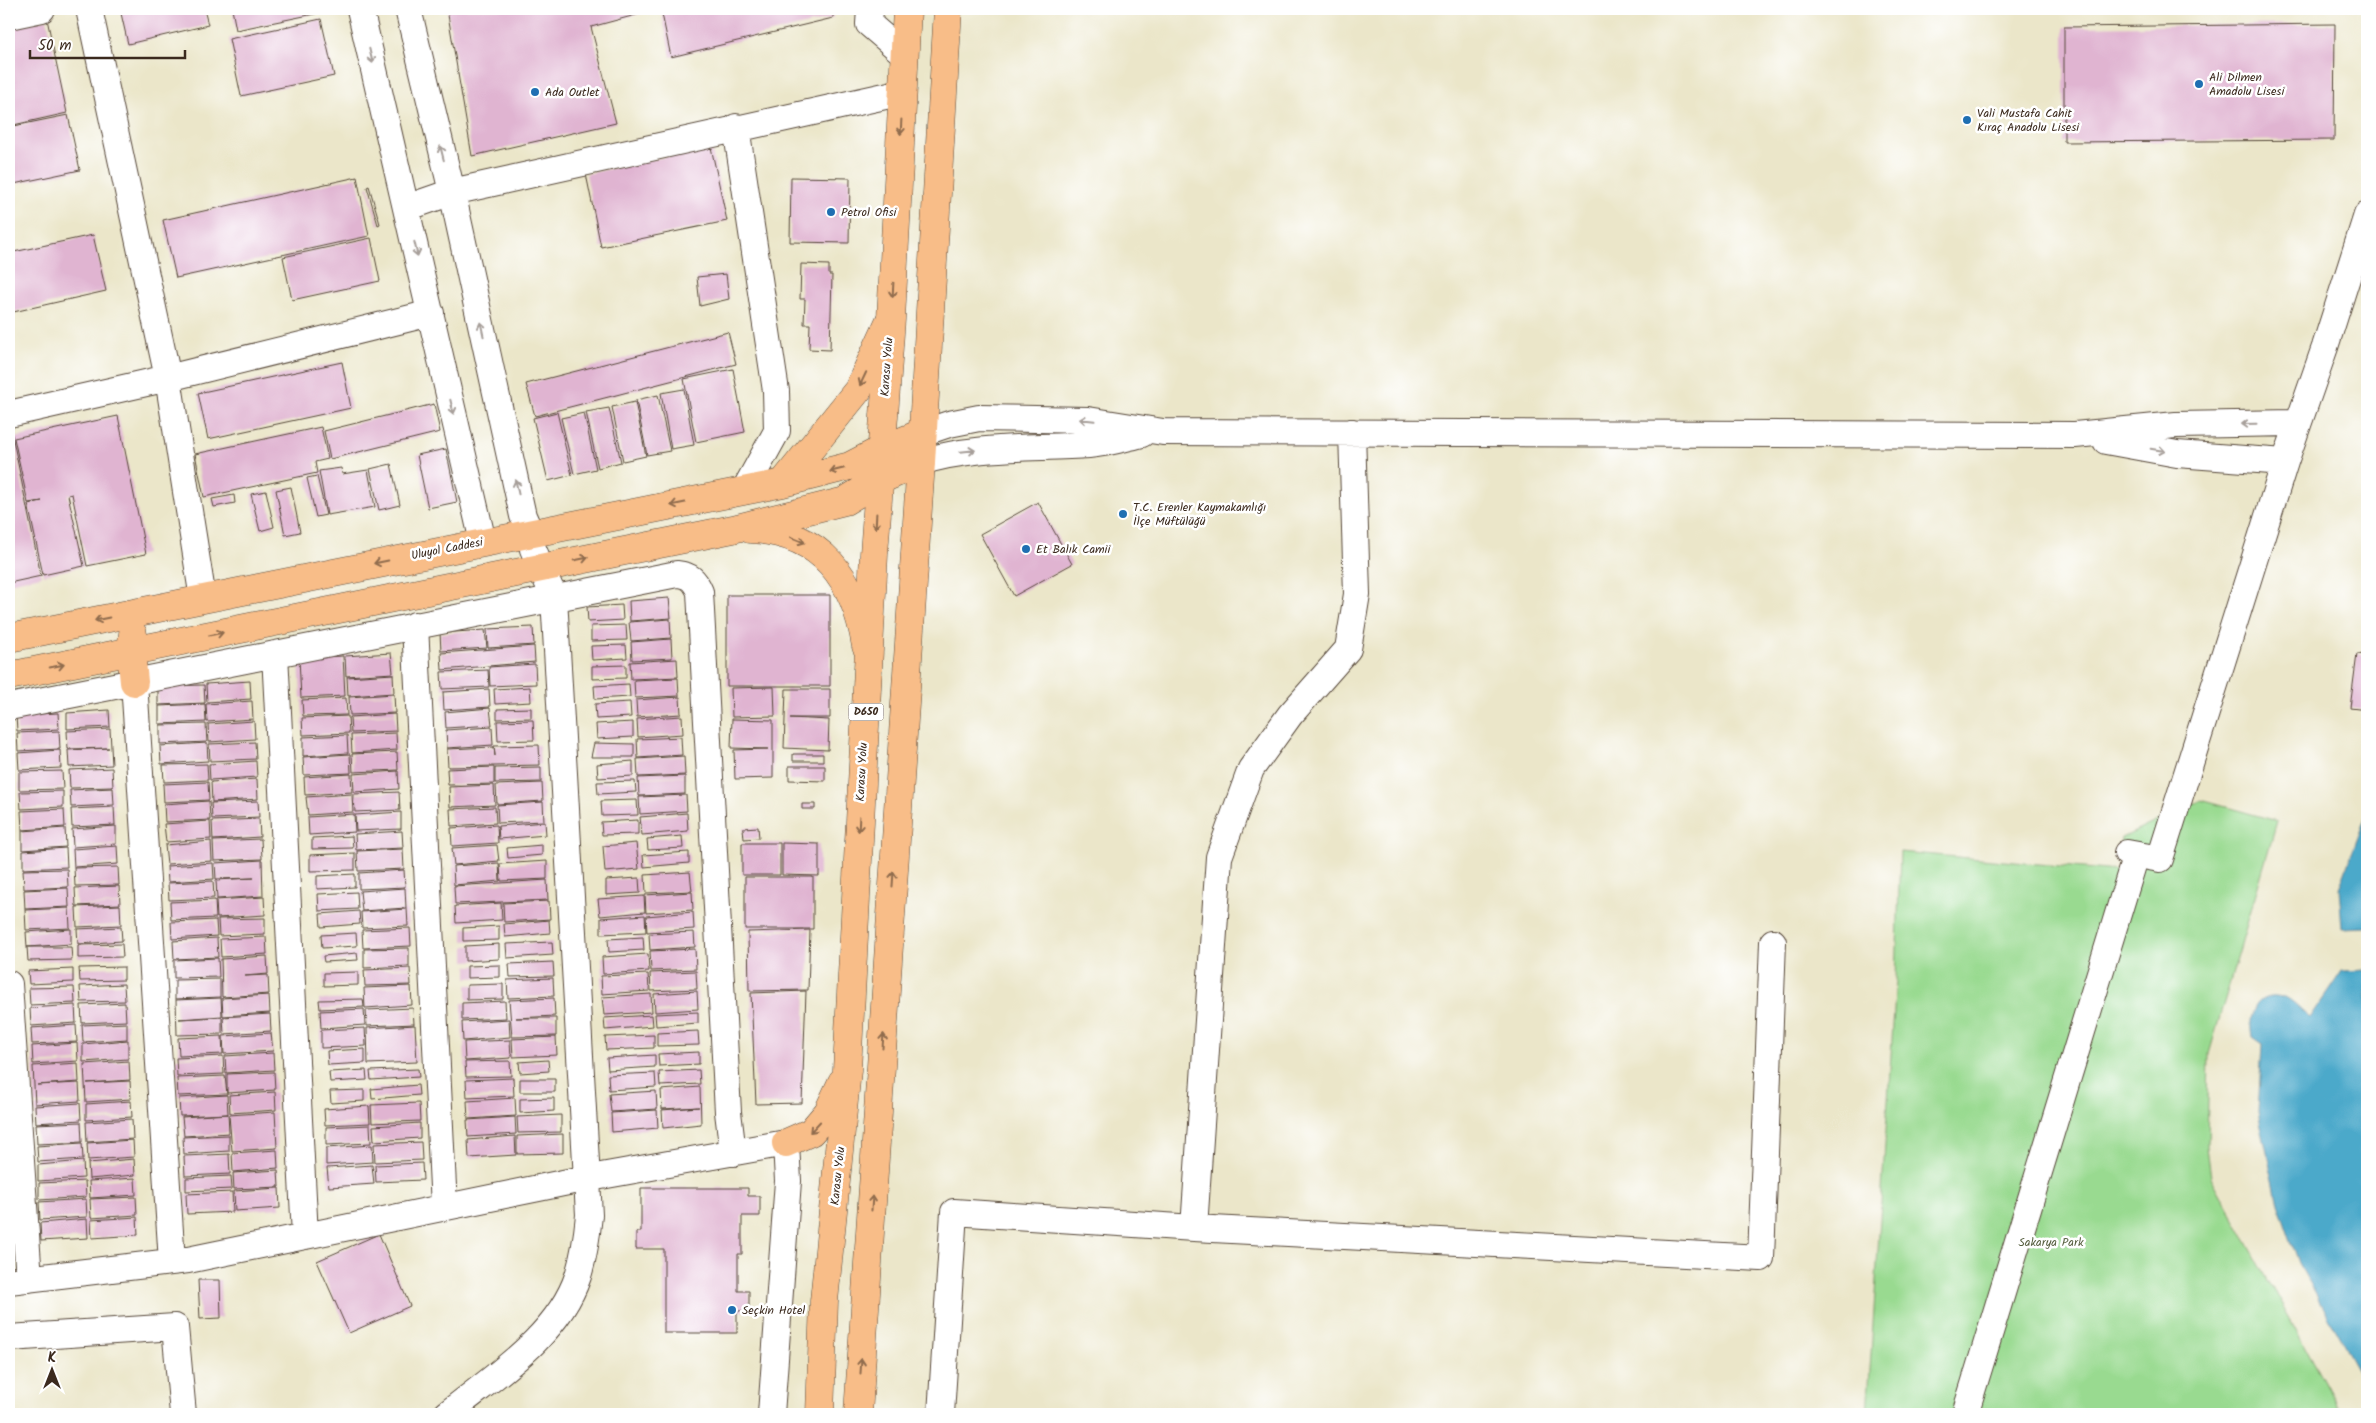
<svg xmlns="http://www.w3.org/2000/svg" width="2376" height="1423" font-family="Kalam,sans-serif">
<rect width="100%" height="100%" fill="#fff"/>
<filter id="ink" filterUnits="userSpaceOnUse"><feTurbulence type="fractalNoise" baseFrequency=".02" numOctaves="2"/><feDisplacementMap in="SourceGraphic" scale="10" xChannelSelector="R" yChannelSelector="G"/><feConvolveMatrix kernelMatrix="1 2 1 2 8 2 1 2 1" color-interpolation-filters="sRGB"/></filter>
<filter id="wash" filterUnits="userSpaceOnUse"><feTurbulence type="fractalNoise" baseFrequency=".0096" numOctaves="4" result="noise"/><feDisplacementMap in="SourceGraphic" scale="20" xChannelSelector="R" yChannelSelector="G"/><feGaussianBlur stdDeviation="1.12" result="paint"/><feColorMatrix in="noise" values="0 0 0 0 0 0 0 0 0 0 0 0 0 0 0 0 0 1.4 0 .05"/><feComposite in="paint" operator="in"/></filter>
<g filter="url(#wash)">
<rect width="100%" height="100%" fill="#ebe6c9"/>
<!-- green -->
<path fill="#99da90" stroke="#6a8257" d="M2201,800L2277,821L2209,1054L2207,1147L2211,1177L2342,1414H1867L1896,980L1900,852L2118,871L2122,838Z"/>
<!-- water -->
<path fill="#4ba9ca" stroke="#436a74" d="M2367,813V927L2342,928L2339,888Z
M2367,970V1387L2299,1264L2278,1203L2258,1112L2262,1044L2252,1037C2247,1015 2257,988 2285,998C2294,1002 2302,1012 2310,1018L2342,971Z"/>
<g id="blocks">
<!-- building -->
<path fill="#e0b4d1" d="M120,9H204L208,25L128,44Z
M232,9H318L319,13L236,30Z
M447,9H658L591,27L616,123L472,156Z
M661,9H833V18L671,57Z
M47,19L67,113L9,126V27Z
M321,19L334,76L241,96L229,39Z
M2335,24L2334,140L2064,142V27Z
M68,115L80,170L9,185V127Z
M711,147L727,221L601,247L586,174Z
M357,177L369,236L176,278L163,220Z
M791,177L850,178L849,243L790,242Z
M369,186L380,224L378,225L367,187Z
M93,235L106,291L9,313V253Z
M371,238L380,281L292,300L283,257Z
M801,264L829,265V275H832L830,350L809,349L810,324H804L805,299H800Z
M726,274L729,299L700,306L697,277Z
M728,332L736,364L535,416L526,384Z
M342,362L351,408L208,439L198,393Z
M733,369L745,432L696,442L684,379Z
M684,389L694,445L671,449L661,393Z
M658,395L670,451L647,455L636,400Z
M635,402L646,456L623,461L612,407Z
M434,404L440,432L330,459L324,431Z
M609,408L621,462L598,468L586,412Z
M557,412L572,475L548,481L533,418Z
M584,413L596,469L574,474L561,418Z
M118,416L146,554L87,566L72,494L68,495L84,566L43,575L28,504L42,501L28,503L14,438Z
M321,427L328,459L315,462L317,473L204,497L195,454Z
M12,435L41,576L9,583V436Z
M446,449L457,502L428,508L417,455Z
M391,464L400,505L379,510L370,469Z
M341,468L342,474L368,470L375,507L327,515L319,471Z
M317,476L326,515L316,517L307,478Z
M291,487L300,532L285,535L276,490Z
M266,491L274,527L260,531L251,494Z
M234,495L235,503L214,507L212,499Z
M1038,502L1072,564L1014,596L980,534Z
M727,595H830V686H727Z
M669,598L671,618L630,621L629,601Z
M622,605L623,620L588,622L587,607Z
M670,619L671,638L631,641L629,622Z
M626,625L627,640L591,641V626Z
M533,627L534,645L488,648L487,629Z
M485,630L487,648L441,651L440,633Z
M671,639L672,658L632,660L631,642Z
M626,645L627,658L592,660L591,646Z
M534,646L535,662L442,670L441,653Z
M391,653L393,673L346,676L345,656Z
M2357,654L2367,655V710L2350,708Z
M343,656L345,696L301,698L299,658Z
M677,659L678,677L631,679L630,662Z
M535,664L536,684L490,686L489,667Z
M626,665V678L592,679V666Z
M488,670L489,687L442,689L441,672Z
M393,674L394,693L348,696L347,677Z
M678,678L679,696L635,698L634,680Z
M250,681L251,699L207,702L206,684Z
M629,684L630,697L595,699L594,686Z
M204,685L205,703L158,705V686Z
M530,687L531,702L495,704L494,689Z
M774,687L775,716L732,717L731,688Z
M489,689L490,707L444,710L443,692Z
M786,689H830V718H790L829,720L828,750L784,748Z
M394,694L395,713L350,715L349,697Z
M680,697L681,714L637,717L636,700Z
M346,698L347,715L303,716L302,700Z
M252,701L253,719L207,722L206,704Z
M630,702L631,717L596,719L595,704Z
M205,704L206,722L159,724V706Z
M490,708L492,725L446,728L445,712Z
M531,708V718L497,719V709Z
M109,710L110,727L67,729V713Z
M58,713L59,729L17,731L16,715Z
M395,714L396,731L351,733L350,717Z
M348,716L349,733L303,735L302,718Z
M682,716L683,734L638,737L637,719Z
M732,719L773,720V778L735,779L734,750L768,749L731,748Z
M533,720L534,740L498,741L497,721Z
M254,721L255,739L209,742L208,724Z
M633,722V737L597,739L596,724Z
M206,724L207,742L160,744V725Z
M492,727L493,745L447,748L446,730Z
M110,729L112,765L69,767L68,750L109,748L68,749L67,731Z
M59,731L60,749L18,751L17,733Z
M396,733L397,750L352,753L351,735Z
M347,735L348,753L303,756V737Z
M681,737L682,755L638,758L637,739Z
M255,742L256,759L210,761L209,744Z
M207,743L208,761L161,764L160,746Z
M594,743L634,744V757H591Z
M539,745L540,765L448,767L447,749L494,747L495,756L494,746Z
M60,750L61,768L19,770L18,753Z
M397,752L398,770L353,772L352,754Z
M350,754L351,773L304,775L303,757Z
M793,754H823V761H793Z
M684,756L685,775L638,777L637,759Z
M256,761L257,777L210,780L209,764Z
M633,761V776L598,778L597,764Z
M207,764L208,780L164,782L163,765Z
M789,766H825V781L789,780Z
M494,767V784L448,785L447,769Z
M541,767V782L495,783V768Z
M112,768L113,787L70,788L69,770Z
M62,771L63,789L19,790V772Z
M398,771L399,789L354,792L353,774Z
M351,774L352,792L305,795L304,777Z
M685,776V794L639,796L638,778Z
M257,779L258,799L212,802L211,782Z
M635,781L636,792L598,794L597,782Z
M208,782L209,800L164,802L163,784Z
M542,783L543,801L497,804L496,785Z
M494,785L495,805L450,807L449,787Z
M113,788L114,805L71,807L70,790Z
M63,791V807L21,809L20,792Z
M399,792L400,810L355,812L354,794Z
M352,794L353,812L308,815L306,797Z
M686,795L687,811L640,814L639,797Z
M637,800L638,815L602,816L601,801Z
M209,801L210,820L165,822L164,804Z
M258,801L259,817L212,819L211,803Z
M543,802L544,821L498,823L497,805Z
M802,804H815V809H802Z
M114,807L115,825L72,827L71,809Z
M495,807L496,823L451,826L450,809Z
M64,809L65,827L22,830L21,811Z
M401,812V829L356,831L355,815Z
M687,813L688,831L642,835L640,817Z
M354,814L355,832L309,835L308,817Z
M259,819L260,837L213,840L212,821Z
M638,820V834L602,835L601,822Z
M210,821L211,839L166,842L164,824Z
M545,822L546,835L499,839L498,826Z
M497,825L498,843L452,846L451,828Z
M116,826V844L73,847L72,829Z
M758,827L759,838L744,839L743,828Z
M65,828L66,847L22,850V831Z
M402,831L403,848L356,850L355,834Z
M352,836L353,848L312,849V838Z
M682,836L683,848L648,850L647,839Z
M261,839L262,859L214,861L213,841Z
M211,841L212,861L167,864L165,845Z
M636,843L639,869L605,872L603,846Z
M742,843H780V875H742Z
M782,843L819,844V876L782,875Z
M497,845L499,861L454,865L452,848Z
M542,845V855L508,858L507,848Z
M117,846L118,864L74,867L73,849Z
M66,848L67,867L23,869V851Z
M403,849L404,869L358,871L357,851Z
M689,852V863L644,867L643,855Z
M355,853V870L310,871V855Z
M262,860L263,896L217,899L216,880L254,878L216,879L215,863Z
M547,861V879L501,881L500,864Z
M213,863L214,879L168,882L167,866Z
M499,863L500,881L454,885L453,866Z
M118,867L119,885L75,886L74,868Z
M67,869L68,887L24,889L23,870Z
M404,870L405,887L359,889V873Z
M690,872L692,891L646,893L645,875Z
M355,874V887L317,889V876Z
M745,877H813V929H745Z
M639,878L640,893L606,895V880Z
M547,880L548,900L455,904L454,886Z
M213,881L214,898L169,900L168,883Z
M119,886L120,904L76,906L75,888Z
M68,888L69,907L25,909L24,890Z
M405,888L406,908L362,911L360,891Z
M357,892L358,909L319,911L318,894Z
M692,892L693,910L646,913L645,895Z
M644,896L645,912L600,916L598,899Z
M264,897L265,915L217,918L216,900Z
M215,900L216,918L171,920L170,902Z
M549,901L550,919L504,922L503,903Z
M501,903L502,920L456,923L455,906Z
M120,905L121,925L77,927L76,907Z
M69,908L70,928L26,930L25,910Z
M407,909L408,926L362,928L361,912Z
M359,911L360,924L321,927L320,914Z
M693,912L694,929L647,932L646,916Z
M645,915L646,932L601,934V918Z
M265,918V934L219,936L218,919Z
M216,920L217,936L172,939L171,922Z
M549,920L550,933L505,937L504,924Z
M499,926V940L463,941V928Z
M121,927L122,941L78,944L77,929Z
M410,928L411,946L363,948L362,930Z
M71,929V944L27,947L26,932Z
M810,930L808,990L749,991L748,932Z
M694,932L695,947L650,950L649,934Z
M356,933L357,946L322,948L321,935Z
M266,937L267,954L221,957L220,939Z
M643,937L644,950L609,952L608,939Z
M217,938L218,957L174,959L173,941Z
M552,942L553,955L507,958L506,944Z
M122,944L123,957L78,958V945Z
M499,944V959L465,961V946Z
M27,947H71L72,960L28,961Z
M409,948V966L364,968V949Z
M695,949L696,969L651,971L650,951Z
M357,953L358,960L324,962L323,956Z
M648,954L649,971L603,974L602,957Z
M267,956L268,974L245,976L268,975L269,994L222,997L221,959Z
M218,958L219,977L174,978V960Z
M553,962L554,976L510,977L509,964Z
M500,965V977L467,978V966Z
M124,967V980L80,981L79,968Z
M410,968L411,985L365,986L364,970Z
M73,969V982L29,984L28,971Z
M696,971L697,989L651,991L650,973Z
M358,972V985L324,986V973Z
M648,974L649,991L602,994L601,976Z
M553,978L554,996L508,998L507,980Z
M220,979V997L175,999V980Z
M124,984L125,1001L81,1002L80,986Z
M503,984V999L467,1000V985Z
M411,986L412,1005L365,1008L364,988Z
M74,987L75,1003L30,1005L29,988Z
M697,991L698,1009L655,1012L654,994Z
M806,991L802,1103L756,1104L751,993Z
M651,994L652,1012L604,1015L602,997Z
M269,995L270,1013L223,1016L222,998Z
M221,998L222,1016L179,1019L222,1017V1034L177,1035L176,1000Z
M554,998L555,1016L516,1018H556V1036L512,1037L509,1000Z
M363,999L364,1007L320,1009L319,1000Z
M505,1001L506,1018L462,1020V1003Z
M125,1003L126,1021L82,1023L81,1005Z
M75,1005L76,1023L31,1026L30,1008Z
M413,1008L414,1024L367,1026L366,1010Z
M364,1009L365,1025L321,1028L320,1011Z
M698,1012V1023L656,1026L655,1014Z
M270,1014L271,1031L224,1034L223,1017Z
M652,1015L653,1026L605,1030L604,1018Z
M509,1019L510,1037L463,1041L462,1022Z
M127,1023V1039L83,1042L82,1025Z
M76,1025L77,1042L32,1044L31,1028Z
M415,1025L417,1062L368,1064L367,1028Z
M365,1028L366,1046L321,1048V1030Z
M698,1031L699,1045L657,1046V1033Z
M271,1033L273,1051L224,1054L223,1036Z
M654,1035V1048L606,1050L605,1037Z
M222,1036L223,1054L179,1056L178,1038Z
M556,1037L557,1055L513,1057L512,1039Z
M128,1040V1059L83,1062V1044Z
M510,1040L511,1058L465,1061L464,1042Z
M77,1043L78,1061L33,1064L32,1046Z
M365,1049V1063L328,1065L327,1051Z
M699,1052V1064L659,1066L658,1054Z
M273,1053L274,1070L226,1073L225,1056Z
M655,1055V1067L608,1070L607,1058Z
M223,1056L224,1074L177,1076L176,1058Z
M548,1060L549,1071L520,1073L519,1062Z
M129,1061L130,1080L87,1083L130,1081L131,1099L86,1102L84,1064Z
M510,1061L511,1076L466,1077L465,1062Z
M78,1063L79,1082L37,1085L79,1083L80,1101L35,1104L33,1066Z
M418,1069L419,1077L371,1080L370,1071Z
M366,1070L367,1080L330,1082L329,1072Z
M699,1070L700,1084L660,1086L659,1072Z
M274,1072L275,1090L227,1093V1074Z
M655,1073L656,1087L609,1090L608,1075Z
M225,1076L227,1094L178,1096L177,1078Z
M513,1078L514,1096L467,1098L466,1080Z
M520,1079H555V1092H520Z
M418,1085L419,1095L372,1099L371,1089Z
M700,1087L701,1124L663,1128L662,1110L699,1107L662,1109L661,1090Z
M364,1090V1101L331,1103L330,1091Z
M656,1091L657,1109L611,1112L609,1094Z
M275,1092L276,1110L230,1113L229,1095Z
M227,1095L228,1114L180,1116L179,1098Z
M515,1098L516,1116L468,1119L467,1101Z
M554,1098V1111L520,1113V1099Z
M131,1101L132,1117L86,1120V1104Z
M80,1103L81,1120L36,1123L35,1106Z
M419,1103L420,1121L372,1123L371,1105Z
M369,1106L370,1123L325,1125L324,1109Z
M657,1110L658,1128L612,1132L611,1113Z
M275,1112L277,1148L232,1151L229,1115Z
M228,1114L229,1133L184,1136L182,1117Z
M561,1115V1132L518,1133L517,1117Z
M515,1117L516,1134L468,1137L467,1120Z
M132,1119L133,1139L87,1142L86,1122Z
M81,1122L82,1142L37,1144L36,1124Z
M420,1123V1138L374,1141L373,1126Z
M370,1125L371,1143L326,1145V1127Z
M563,1134V1153L517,1154V1136Z
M229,1135V1151L184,1154L183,1137Z
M515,1136L516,1155L469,1158L468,1140Z
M133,1140L134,1157L88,1160L87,1143Z
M421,1142L422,1160L375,1162L374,1144Z
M82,1143L83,1159L38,1162L37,1146Z
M372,1145L373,1162L326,1165V1148Z
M277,1150L278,1168L233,1172L232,1153Z
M229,1154L230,1174L185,1176L184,1156Z
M134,1159L135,1175L89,1179L88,1163Z
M83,1161L84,1178L38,1181V1165Z
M422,1163L423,1180L376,1182L375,1165Z
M372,1165L374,1184L329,1187L327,1168Z
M278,1170L279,1187L234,1189L233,1173Z
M231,1176L232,1189L186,1191V1178Z
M135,1178L136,1195L90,1198L89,1181Z
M85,1181L86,1197L39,1200V1183Z
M279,1188L280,1208L235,1211L234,1191Z
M641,1188H748V1196H760V1216H742V1254H738V1291H749V1311H737V1333H664V1249H636V1232H641Z
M232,1192L233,1212L187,1214L186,1194Z
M136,1197L137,1215L91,1218L90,1199Z
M86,1199L87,1217L40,1220L39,1202Z
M137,1217L138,1235L92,1238L91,1220Z
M87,1219L88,1238L41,1241L40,1223Z
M379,1234L410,1306L349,1333L317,1261Z
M198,1280H220L221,1318L200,1319Z"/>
</g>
</g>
<g filter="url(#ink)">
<use href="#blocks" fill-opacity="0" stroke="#554638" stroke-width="1"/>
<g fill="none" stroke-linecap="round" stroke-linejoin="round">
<!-- minor casing -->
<g stroke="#554638" stroke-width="28">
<path id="minor" d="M89,9L168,378L203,599
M360,9L483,542
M408,9L452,192L523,516L531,534
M870,9L869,24L905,55
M9,16L42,9
M736,127L776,391L777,431L744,491
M406,208L452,192L903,92
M9,414L168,378L431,313
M922,433L949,424L979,418L1088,420L1163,432L2075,435L2176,425L2298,423
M2106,441L2177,454L2285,462
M921,462C976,445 1032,449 1089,445C1106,444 1125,438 1142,434
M415,625L444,1207
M275,654L305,1236
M134,682L172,1262
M9,707L677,574C690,575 695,580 700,592L728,1112L733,1153
M2127,853L2160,859L2285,462L2325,347L2367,215
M9,984L29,1279
M1194,1228L1761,1258L1773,942
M9,1281L188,1260L573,1181L786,1143L788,1181L771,1414
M9,1338L175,1327L183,1414
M447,1414C494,1376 558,1336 578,1276C584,1256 587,1236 589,1215L554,597L533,549
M941,1414L954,1212L1194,1228L1219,857L1251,769L1290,715L1348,649L1357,594L1352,432
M1965,1414L2136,855"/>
</g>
<!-- major casing -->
<g stroke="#554638" stroke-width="29">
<path id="major" d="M783,483L858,390L890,320
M750,529C822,532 855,579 866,646
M133,634L131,651L134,682
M9,638L783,483L850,466L881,450L922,433
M9,676L733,529L845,501L878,481L921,462"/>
</g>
<!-- highway casing -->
<g stroke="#554638" stroke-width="29">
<path id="highway" d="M786,1143L811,1132L828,1112L842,1082
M820,1414L824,1301L847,1070L874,554L891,319L907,9
M858,1414L921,462L948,9"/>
</g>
<!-- minor -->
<use href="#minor" stroke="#fff" stroke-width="26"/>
<!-- major -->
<use href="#major" stroke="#f8bd88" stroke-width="28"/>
<!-- highway -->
<use href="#highway" stroke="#f8bd88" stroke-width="28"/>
</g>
<!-- one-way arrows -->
<defs><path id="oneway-shaft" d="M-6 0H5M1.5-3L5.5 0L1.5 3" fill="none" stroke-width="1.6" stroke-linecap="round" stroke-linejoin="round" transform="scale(1.25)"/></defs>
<g stroke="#a79f9a">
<use href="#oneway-shaft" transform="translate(371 56) rotate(77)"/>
<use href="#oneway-shaft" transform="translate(442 153) rotate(-104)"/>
<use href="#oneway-shaft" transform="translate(416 249) rotate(77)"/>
<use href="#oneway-shaft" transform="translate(482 329) rotate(-102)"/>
<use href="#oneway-shaft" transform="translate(452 407) rotate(77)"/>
<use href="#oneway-shaft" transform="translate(1087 420) rotate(-174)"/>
<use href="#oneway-shaft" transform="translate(2249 424) rotate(179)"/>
<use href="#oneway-shaft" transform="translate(2158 450) rotate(10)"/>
<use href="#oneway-shaft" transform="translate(968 451) rotate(-6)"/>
<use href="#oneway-shaft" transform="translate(517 487) rotate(-102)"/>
</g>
<g stroke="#906c4e">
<use href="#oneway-shaft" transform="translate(901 127) rotate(93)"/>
<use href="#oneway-shaft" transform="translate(893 290) rotate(93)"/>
<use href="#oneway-shaft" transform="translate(863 379) rotate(115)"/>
<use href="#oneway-shaft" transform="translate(837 470) rotate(166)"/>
<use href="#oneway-shaft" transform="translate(678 504) rotate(169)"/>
<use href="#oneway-shaft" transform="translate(876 521) rotate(93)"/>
<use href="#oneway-shaft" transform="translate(798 540) rotate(22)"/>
<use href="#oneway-shaft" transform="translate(581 559) rotate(-11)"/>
<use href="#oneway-shaft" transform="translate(381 562) rotate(168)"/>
<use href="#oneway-shaft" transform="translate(102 619) rotate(168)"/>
<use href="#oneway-shaft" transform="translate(216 634) rotate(-11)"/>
<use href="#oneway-shaft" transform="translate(57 666) rotate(-11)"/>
<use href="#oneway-shaft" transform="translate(859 824) rotate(93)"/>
<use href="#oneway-shaft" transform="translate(893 879) rotate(-86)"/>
<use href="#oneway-shaft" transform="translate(883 1041) rotate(-86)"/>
<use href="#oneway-shaft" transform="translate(815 1127) rotate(133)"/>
<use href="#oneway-shaft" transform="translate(872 1203) rotate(-86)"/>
<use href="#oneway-shaft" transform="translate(861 1366) rotate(-86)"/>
</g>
</g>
<!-- markers -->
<g fill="#1f6fb2" stroke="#fff" stroke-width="2">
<circle cx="2199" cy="84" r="5"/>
<circle cx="535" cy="92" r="5"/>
<circle cx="1967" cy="120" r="5"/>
<circle cx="831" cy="212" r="5"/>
<circle cx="1123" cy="514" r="5"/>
<circle cx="1026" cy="549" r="5"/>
<circle cx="732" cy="1310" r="5"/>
</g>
<g text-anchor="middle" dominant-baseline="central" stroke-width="5" stroke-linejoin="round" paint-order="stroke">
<!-- shield labels -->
<rect fill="#fff" stroke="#766a62" stroke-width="1" x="848.5" y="703.5" width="35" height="17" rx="4"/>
<g font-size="11" font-weight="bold" fill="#3b2a1e">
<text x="866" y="712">D650</text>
</g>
<!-- poi labels -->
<g font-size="12" fill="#3b2a1e" stroke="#fff" text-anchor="start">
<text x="2209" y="77">Ali Dilmen<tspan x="2209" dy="14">Amadolu Lisesi</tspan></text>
<text x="545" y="92">Ada Outlet</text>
<text x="1977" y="113">Vali Mustafa Cahit<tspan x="1977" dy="14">Kıraç Anadolu Lisesi</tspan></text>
<text x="841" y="212">Petrol Ofisi</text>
<text x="1133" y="507">T.C. Erenler Kaymakamlığı<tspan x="1133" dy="14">İlçe Müftülüğü</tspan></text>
<text x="1036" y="549">Et Balık Camii</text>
<text x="742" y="1310">Seçkin Hotel</text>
</g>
<!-- street labels -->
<g font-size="12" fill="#3b2a1e" stroke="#fff">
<text transform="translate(887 367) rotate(-86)">Karasu Yolu</text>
<text transform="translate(447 549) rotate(-11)">Uluyol Caddesi</text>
<text transform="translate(862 772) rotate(-87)">Karasu Yolu</text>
<text transform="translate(838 1176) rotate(-84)">Karasu Yolu</text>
</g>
<!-- park labels -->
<g font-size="12" fill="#575f40" stroke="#fff">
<text x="2051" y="1242">Sakarya Park</text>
</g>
</g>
<!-- margin -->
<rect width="2376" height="1423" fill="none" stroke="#fff" stroke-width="30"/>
<!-- north arrow -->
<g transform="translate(52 1370)" stroke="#ffffff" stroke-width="4" paint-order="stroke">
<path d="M0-4L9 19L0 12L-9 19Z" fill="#3b2a1e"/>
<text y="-8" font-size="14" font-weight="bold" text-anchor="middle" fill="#3b2a1e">K</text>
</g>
<!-- scale -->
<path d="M30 50v8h155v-8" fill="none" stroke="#3b2a1e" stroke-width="2.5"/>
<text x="38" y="50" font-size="15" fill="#3b2a1e" stroke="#ffffff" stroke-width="4" paint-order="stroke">50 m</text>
</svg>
